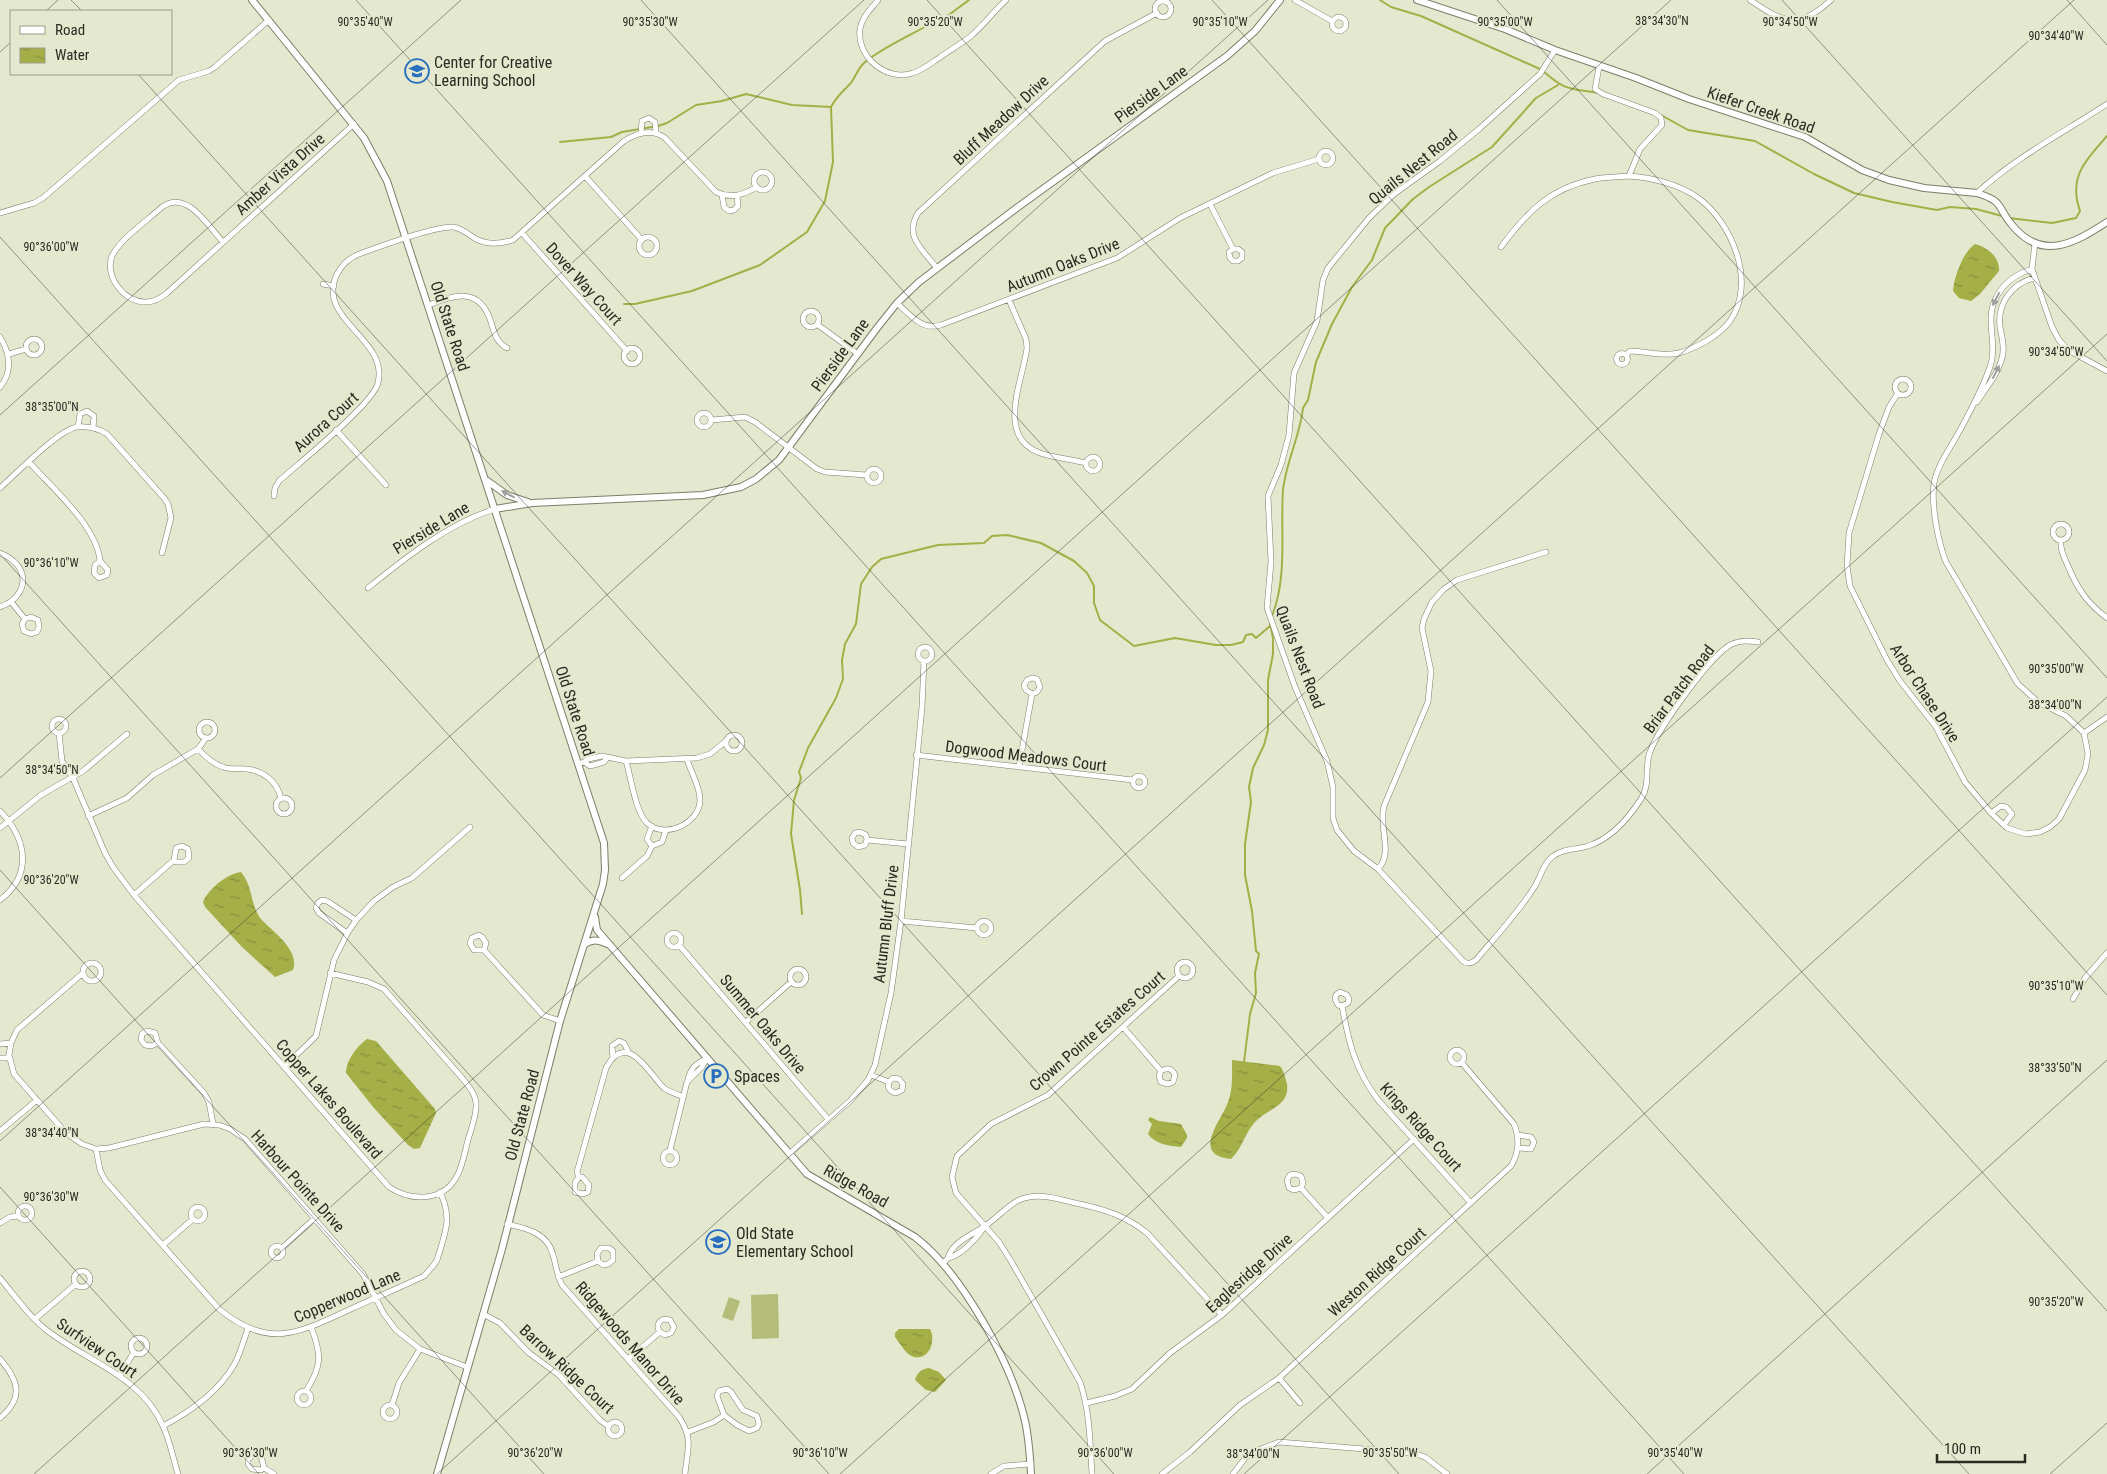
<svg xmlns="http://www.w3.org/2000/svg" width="2107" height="1474" font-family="'Roboto Condensed',sans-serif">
<defs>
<pattern id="water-ripples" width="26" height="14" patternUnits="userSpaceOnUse" patternTransform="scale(1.25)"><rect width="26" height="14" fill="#a4af48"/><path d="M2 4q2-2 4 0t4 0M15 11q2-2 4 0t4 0" fill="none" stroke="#868f3c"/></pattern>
</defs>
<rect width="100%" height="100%" fill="#e4e8cf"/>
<!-- garden -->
<path fill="#b3bc78" d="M778,1294L779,1338L752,1339L751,1295Z
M729,1297L740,1301L733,1321L722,1317Z"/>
<!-- water -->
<path fill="url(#water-ripples)" d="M1975,244C1987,247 2000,257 1999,271L1980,294L1971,301L1959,298L1953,291C1954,277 1963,252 1975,244Z
M241,872C253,886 250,905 261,919C273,932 300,950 293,970L275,977L242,947L205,907L203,902C209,888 227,874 241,872Z
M367,1039L376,1041L435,1109L436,1113L420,1148L414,1149L408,1145L374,1108L346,1073C346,1061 357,1046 367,1039Z
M1232,1060L1280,1066C1284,1071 1285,1077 1287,1084C1290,1107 1267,1108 1254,1123C1244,1135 1243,1147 1231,1159C1190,1155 1222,1120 1228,1102C1233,1090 1232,1073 1232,1060Z
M1150,1117L1159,1121L1181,1124L1187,1135V1138L1181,1147C1169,1146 1155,1144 1148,1134L1152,1124L1148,1120Z
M899,1329H930C936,1340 930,1360 914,1357C906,1355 900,1343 895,1337V1333Z
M929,1368L939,1372L946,1380L935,1392L926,1390L915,1380C917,1373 921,1369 929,1368Z"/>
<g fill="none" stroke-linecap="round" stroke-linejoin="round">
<!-- stream -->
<path stroke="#a4af48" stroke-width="2" d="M1380,0L1391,7L1421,16L1542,70C1565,91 1569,88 1598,93
M1661,115L1688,130L1755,141L1814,174L1854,193L1892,202L1937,210L1950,207L1976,209L2002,216
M560,142L611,137L622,132L658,126L667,123L696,105L722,101L746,94L792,105L831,107
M2009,218L2052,223L2076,218L2080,211C2068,176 2085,162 2107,136
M624,304H635L692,291L760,265L807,232L825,201L833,162L831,107C836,97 843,91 850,84C856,77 857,69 865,62C886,45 914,34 939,19L942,20L969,0
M1272,616C1288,575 1280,532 1283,490C1286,462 1300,436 1303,408L1308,400L1316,362L1332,324L1352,287L1372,260L1385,228L1413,199L1429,187L1492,147L1536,98L1558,85
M802,914L800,890L791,834L794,800L801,778L799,772L808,748L836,698L843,679L842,660L845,644L856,624L861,584L872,567L881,559L938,545L984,543L992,536L1007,535L1041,543L1074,561L1087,573L1094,586V603L1100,620L1134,646L1175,638L1216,645H1231L1243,642L1246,635L1252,634L1256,638L1270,626
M1244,1062L1250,1014L1256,993L1255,973L1259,954L1256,951L1252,911L1245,875V844L1251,802L1249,787L1253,768L1264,745L1268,730V680L1273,654V638L1270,623"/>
<!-- minor casing -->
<g stroke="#7b7f69" stroke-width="6">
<path id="minor" d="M878,0C871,9 862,17 860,29C856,57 887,82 913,73C923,70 931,63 939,58C950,50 961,44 971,36C984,25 994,11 1006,0
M1295,0L1332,21
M1750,0C1784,23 1798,30 1831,0
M1155 9a8 8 0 1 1 16 0a8 8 0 1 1-16 0Z
M1332 24a7 7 0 1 1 14 0a7 7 0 1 1-14 0Z
M1555,50L1540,74L1479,129L1440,161L1394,194L1369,218L1328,268L1323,280L1317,321L1294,373L1289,435L1281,465L1268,496L1271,562L1267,608L1295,687L1327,761L1333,787V818L1337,830L1354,851L1378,869L1463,961C1468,965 1472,963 1476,960C1496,936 1519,912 1535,886C1541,876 1543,864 1552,857C1563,848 1576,850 1588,846C1611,839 1628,819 1641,799C1651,784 1644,767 1650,752C1658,729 1711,654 1732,644C1740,640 1749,641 1758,642
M1599,67L1595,89L1603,94L1655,113L1661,118L1662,125L1640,149L1629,176C1654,178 1676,183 1697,197C1732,222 1757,282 1730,321C1719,336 1696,348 1679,353C1663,357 1646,351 1630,351L1626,355
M641,133L642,121L649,118L655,122L656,132
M1319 158a7 7 0 1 1 14 0a7 7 0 1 1-14 0Z
M754 181a9 9 0 1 1 18 0a9 9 0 1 1-18 0Z
M585,176L642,240
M1977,193C2016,157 2063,133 2107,104
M722,195L724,207L729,211L734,210L738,206L737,196
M1210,204L1233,249L1229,252L1230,258L1233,261H1238L1242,258V252L1238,249H1233
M0,213L34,203L43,198L179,80L209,71L215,67L269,20
M522,233L627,351
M639 246a9 9 0 1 1 18 0a9 9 0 1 1-18 0Z
M223,242C208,226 187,189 162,207C148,220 120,239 112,256C104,277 125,303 146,302C155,302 161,298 167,293L354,124
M2035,243L2032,269L2052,327L2059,340L2068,350L2107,371
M1501,247C1527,212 1550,188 1595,179C1606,177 1618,177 1629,176
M936,267C922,249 904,236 918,213L1105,41L1157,13
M323,284L334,286
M1009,300L1026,339L1027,348C1023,380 995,437 1040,453C1054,458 1071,459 1086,463
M897,303C910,315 922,331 941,325L1117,258L1180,218L1273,173L1319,159
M429,305C455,294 480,287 491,322C494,332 496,342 507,348
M803 319a8 8 0 1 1 16 0a8 8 0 1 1-16 0Z
M818,325L858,354
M0,337C10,353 13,372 0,387
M26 347a8 8 0 1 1 16 0a8 8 0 1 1-16 0Z
M624 356a8 8 0 1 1 16 0a8 8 0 1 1-16 0Z
M1616.5 359a5.5 5.5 0 1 1 11 0a5.5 5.5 0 1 1-11 0Z
M9,354L26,349
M1895 387a8 8 0 1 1 16 0a8 8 0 1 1-16 0Z
M1898,393L1889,407L1879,434L1849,533L1847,566L1850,586L1887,660L1900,681L1936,727L1965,782L1991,813L2007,828L2026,834L2040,832L2050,827L2059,819L2085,770L2088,754L2084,733L2066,716L2038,702L2018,684L1946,562C1938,542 1931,505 1934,483C1937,467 1947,453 1955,439C1968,416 1981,392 1990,367C1998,345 1985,320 1995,300C2002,284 2016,274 2032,269
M1977,402C1986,388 1998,374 2002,358C2005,348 2002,337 2000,327C1997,303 2012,284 2034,278
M697 420a7 7 0 1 1 14 0a7 7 0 1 1-14 0Z
M712,420L745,417L755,422L817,469L825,472L866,475
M78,427L80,414L87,411L94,416L93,428
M336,430L386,485
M1086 464a7 7 0 1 1 14 0a7 7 0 1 1-14 0Z
M29,462C52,488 97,526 100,561L95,565L94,573L99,578L107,575L108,570L100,561
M867 476a7 7 0 1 1 14 0a7 7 0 1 1-14 0Z
M0,488C16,474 58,430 77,427C88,426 98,428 107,434L164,498L168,504L171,518L162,553
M274,496L275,488L279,481C299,463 373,404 378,383C389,338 315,320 337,274C342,265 349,258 359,254C378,247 435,226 453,227C462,228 469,235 476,239C488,245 501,244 513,240L624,141C637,133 652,128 665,138L716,192C731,199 743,195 757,187
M2053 532a8 8 0 1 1 16 0a8 8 0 1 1-16 0Z
M2061,540C2060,550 2064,557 2068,566C2077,588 2087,603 2107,618
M0,553C31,565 30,596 0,607
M368,588C405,558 449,523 495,509
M12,603L25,619L22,624L24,631L31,634L37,632L39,627L38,620L31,617L25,619
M918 654a7 7 0 1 1 14 0a7 7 0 1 1-14 0Z
M52 726a7 7 0 1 1 14 0a7 7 0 1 1-14 0Z
M199 730a8 8 0 1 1 16 0a8 8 0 1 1-16 0Z
M59,733L62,761L73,778L105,853L113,867L134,895L389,1187C412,1202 445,1202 458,1174C463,1164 465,1151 468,1140C471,1129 477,1115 476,1103C475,1093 469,1087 463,1079L384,989L368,982L330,973
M2084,733L2107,717
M726 743a8 8 0 1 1 16 0a8 8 0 1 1-16 0Z
M198,749C205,756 213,764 223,767C231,770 239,768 247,769C264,771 277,782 281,798
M916,755L1133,780
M626,761C631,777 635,811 647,823C665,840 700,823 700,800C700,786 691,773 687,759
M584,762L590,766L604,762L607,758
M578,764L584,762L588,759L602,756L626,761L697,758L710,754L726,741
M1019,767L1032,694L1037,692L1040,687L1037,679L1032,678L1027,680L1024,685L1026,690L1032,694
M1133 782a6 6 0 1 1 12 0a6 6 0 1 1-12 0Z
M276 806a8 8 0 1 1 16 0a8 8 0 1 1-16 0Z
M0,811C26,838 34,874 0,900
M1991,813L2001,806L2006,807L2012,814L2004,825
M88,816L127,798L153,775L198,749L206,738
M652,826L647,839L652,846L662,842L666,830
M0,828L41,795L83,771L127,734
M867,840L865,845L858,847L853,843L852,838L855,833L860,832L866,835L867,840L908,844
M1378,869C1394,852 1378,827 1384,806L1428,702L1431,671L1422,628L1424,619L1432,602L1444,589L1457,580L1546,552
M622,878L647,856L652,846
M134,895L174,860L176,848L182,846L188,849L189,858L184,862H176L174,860
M901,921L977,928
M977 928a7 7 0 1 1 14 0a7 7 0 1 1-14 0Z
M667 940a7 7 0 1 1 14 0a7 7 0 1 1-14 0Z
M347,933L319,913L316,908L318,903L322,900L327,901L356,920
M679,945L828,1119
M484,950H474L470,943L472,938L479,935L482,937L486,943L484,950L543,1015L560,1021
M1177 970a8 8 0 1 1 16 0a8 8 0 1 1-16 0Z
M83 972a9 9 0 1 1 18 0a9 9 0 1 1-18 0Z
M790 977a8 8 0 1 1 16 0a8 8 0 1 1-16 0Z
M83,973L17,1030L11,1043L9,1055L14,1074L66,1133L82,1144L96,1149L109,1148L204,1124L219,1125L230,1129L245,1139L363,1274L384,1314L396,1330L420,1349L467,1367
M2073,999L2085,978L2107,953
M1342,1006L1338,1005L1335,999L1336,995L1340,992L1347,995L1349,999L1348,1003L1342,1006C1349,1044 1355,1069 1378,1100L1471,1203
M746,1022L791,982
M1123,1027L1161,1071L1159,1076L1161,1082L1168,1084L1173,1082L1175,1075C1172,1068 1167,1067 1161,1071
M158,1043L151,1046L145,1045L141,1040L142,1034L147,1031L155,1033L158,1043L204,1093L209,1102L213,1124
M0,1044L11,1043
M1450 1057a7 7 0 1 1 14 0a7 7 0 1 1-14 0Z
M0,1058H9
M613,1058L612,1046L619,1041L624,1043L629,1053
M284,1067L316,1036L334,960L348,932L357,919L374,901L393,887L412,878L470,827
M871,1075L889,1082C887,1088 890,1092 896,1093L902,1090L903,1084L899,1079L893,1078L889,1082
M688,1079C691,1068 696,1063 706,1059
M0,1131L37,1100
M1518,1135L1531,1137L1534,1142L1531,1149L1518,1148
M96,1149L100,1170L105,1180L219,1309C270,1351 300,1332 353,1308C377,1297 401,1287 424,1276L433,1266L437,1260C445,1233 453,1219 440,1192
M670,1150L687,1082L702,1067L707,1058
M663 1158a7 7 0 1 1 14 0a7 7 0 1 1-14 0Z
M789,1154L850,1101L868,1080L875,1065L891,993L901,921L922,707L924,661
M579,1177H582L589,1185L588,1192L583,1194L575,1192V1183L579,1177L577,1172L606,1068C627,1029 649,1074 664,1088C669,1092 676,1094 682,1096
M1301,1188L1294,1190L1289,1188L1287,1180L1290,1175L1295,1174L1301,1176L1303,1183L1301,1188L1328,1218
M18 1213a7 7 0 1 1 14 0a7 7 0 1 1-14 0Z
M191 1214a7 7 0 1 1 14 0a7 7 0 1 1-14 0Z
M0,1223L10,1217L18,1216
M507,1224C526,1228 548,1233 553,1255C556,1265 557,1275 562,1285L679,1417C694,1440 687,1450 685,1474
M163,1245L193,1219
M271 1252a6 6 0 1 1 12 0a6 6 0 1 1-12 0Z
M282,1248L314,1219
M949,1258C964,1253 976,1239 985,1226
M943,1263C950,1258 948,1256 951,1251C959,1239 975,1233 985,1226C997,1218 1007,1206 1019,1200C1038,1191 1061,1200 1080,1204C1106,1210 1126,1216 1147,1233L1222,1315
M74 1279a8 8 0 1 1 16 0a8 8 0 1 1-16 0Z
M558,1277L598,1261L603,1265L608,1264L613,1260V1251L609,1248H601L597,1254L598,1261
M0,1278C15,1296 30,1318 49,1332C89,1362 142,1377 163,1426C170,1441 173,1458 178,1474
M483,1314L500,1323L529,1353L559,1375L600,1420L608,1426
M35,1319L76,1284
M131 1346a8 8 0 1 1 16 0a8 8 0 1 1-16 0Z
M0,1359C19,1381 24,1398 0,1418
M628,1359L660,1332L665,1335L671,1333L674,1327L670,1320L664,1319C658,1321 656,1327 660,1332
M120,1375L134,1352
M1279,1378L1300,1403
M306,1391C322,1366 322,1355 311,1327
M297 1398a7 7 0 1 1 14 0a7 7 0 1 1-14 0Z
M1087,1403L1115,1396L1132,1389L1170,1353L1222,1315L1414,1139
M383 1412a7 7 0 1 1 14 0a7 7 0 1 1-14 0Z
M392,1405L399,1383L420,1349
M608 1429a7 7 0 1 1 14 0a7 7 0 1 1-14 0Z
M163,1426C190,1412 218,1392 234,1365C240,1355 243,1341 248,1329
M688,1432L714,1422L724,1415L737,1425L749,1431L757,1428L759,1424L757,1416L743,1410L731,1392L727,1389L719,1391L717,1396L724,1415
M264,1468L261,1470L252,1469L248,1464V1459L252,1456H261L264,1468L274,1474
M991,1474L1004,1466L1031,1464
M1092,1474C1090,1442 1090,1412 1080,1382L1011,1261L999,1242L956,1193L952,1177L957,1156L991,1124L1048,1095L1179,976
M1162,1474L1190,1452L1240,1405L1279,1378L1511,1166C1519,1153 1520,1139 1514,1124L1462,1063
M1233,1474L1246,1457L1253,1452L1279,1442L1413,1453L1425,1457L1447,1474"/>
</g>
<!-- tertiary casing -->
<g stroke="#7b7f69" stroke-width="8">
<path id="tertiary" d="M252,0L364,138L387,181L604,843L605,870L603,884L560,1021L502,1249L437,1474
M1417,0L1505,29L1555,50L1636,78L1689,99L1805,137L1862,170L1889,180L1924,188L1977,193C2005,202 1996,206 2012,225C2042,262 2075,243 2107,222
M486,480L507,495L528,502
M495,509L532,503L703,495L741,487L756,479L779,460L877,328L897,303L919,282L1018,207L1227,56L1255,31L1280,0
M595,917L597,930L807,1174L915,1237C962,1273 1012,1364 1025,1421C1029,1438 1030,1457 1031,1474
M585,944C594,938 601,941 610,945"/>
</g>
<!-- minor -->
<use href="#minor" stroke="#fff" stroke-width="5"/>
<!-- tertiary -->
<use href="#tertiary" stroke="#fff" stroke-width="6"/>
</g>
<!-- one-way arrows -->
<defs><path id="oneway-solid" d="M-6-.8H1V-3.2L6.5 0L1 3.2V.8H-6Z" transform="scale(1.25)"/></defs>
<g fill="#9fa09b">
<use href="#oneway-solid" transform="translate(1996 299) rotate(117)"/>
<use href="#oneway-solid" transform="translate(1996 372) rotate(-63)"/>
<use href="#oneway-solid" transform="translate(508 494) rotate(-152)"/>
</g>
<!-- ticks -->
<path fill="none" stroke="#292b21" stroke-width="1" stroke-opacity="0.45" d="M71,0L82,11M356,0L1684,1474M641,0L1969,1474M927,0L2107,1311M1212,0L2107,995M1497,0L2107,678M1782,0L2107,361M2067,0L2107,45M46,11L58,0M0,52L11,42M138,74L1399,1474M0,237L1114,1474M0,415L461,0M0,554L829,1474M0,778L864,0M0,870L544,1474M0,1141L1268,0M0,1187L259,1474M34,1474L1671,0M437,1474L2074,0M840,1474L2107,334M1244,1474L2107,697M1647,1474L2107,1060M2050,1474L2107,1423"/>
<!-- icons -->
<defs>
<g id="school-ring" transform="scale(1.25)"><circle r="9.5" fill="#e4e8cf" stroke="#276ebe" stroke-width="1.5"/><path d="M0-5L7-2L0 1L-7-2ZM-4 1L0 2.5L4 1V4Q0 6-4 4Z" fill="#276ebe"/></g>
<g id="parking-ring" transform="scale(1.25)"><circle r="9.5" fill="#e4e8cf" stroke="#276ebe" stroke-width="1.5"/><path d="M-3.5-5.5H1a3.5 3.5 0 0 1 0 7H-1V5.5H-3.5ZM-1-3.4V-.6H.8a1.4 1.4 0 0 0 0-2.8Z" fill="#276ebe"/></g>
</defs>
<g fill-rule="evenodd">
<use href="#school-ring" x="417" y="71"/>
<use href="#parking-ring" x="716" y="1076"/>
<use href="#school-ring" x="718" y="1242"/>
</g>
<g text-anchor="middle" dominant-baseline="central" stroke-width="4" stroke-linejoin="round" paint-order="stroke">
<!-- poi labels -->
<g font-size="16" fill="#292b21" stroke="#e4e8cf" text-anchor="start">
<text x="434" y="62">Center for Creative<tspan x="434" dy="18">Learning School</tspan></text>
<text x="734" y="1076">Spaces</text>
<text x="736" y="1233">Old State<tspan x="736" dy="18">Elementary School</tspan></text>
</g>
<!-- street labels -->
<g font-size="16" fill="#292b21" stroke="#e4e8cf">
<text transform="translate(1151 94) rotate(-36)">Pierside Lane</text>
<text transform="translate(1761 110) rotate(19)">Kiefer Creek Road</text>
<text transform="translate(1001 120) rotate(-43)">Bluff Meadow Drive</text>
<text transform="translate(1413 167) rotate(-39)">Quails Nest Road</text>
<text transform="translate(280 174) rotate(-42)">Amber Vista Drive</text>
<text transform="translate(1063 265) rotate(-22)">Autumn Oaks Drive</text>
<text transform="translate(584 284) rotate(48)">Dover Way Court</text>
<text transform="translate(450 326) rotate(72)">Old State Road</text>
<text transform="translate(840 355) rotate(-54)">Pierside Lane</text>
<text transform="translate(326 422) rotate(-42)">Aurora Court</text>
<text transform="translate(431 528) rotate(-31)">Pierside Lane</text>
<text transform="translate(1300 657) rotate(69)">Quails Nest Road</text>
<text transform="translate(1679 689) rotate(-53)">Briar Patch Road</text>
<text transform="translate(1925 693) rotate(57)">Arbor Chase Drive</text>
<text transform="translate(575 711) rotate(72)">Old State Road</text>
<text transform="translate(1026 756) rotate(7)">Dogwood Meadows Court</text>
<text transform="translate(886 924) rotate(-83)">Autumn Bluff Drive</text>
<text transform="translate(763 1024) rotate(50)">Summer Oaks Drive</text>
<text transform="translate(1097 1031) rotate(-41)">Crown Pointe Estates Court</text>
<text transform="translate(329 1099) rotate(49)">Copper Lakes Boulevard</text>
<text transform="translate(522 1115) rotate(-75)">Old State Road</text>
<text transform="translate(1421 1127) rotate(48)">Kings Ridge Court</text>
<text transform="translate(298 1181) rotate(48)">Harbour Pointe Drive</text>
<text transform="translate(856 1186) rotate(29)">Ridge Road</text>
<text transform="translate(1377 1272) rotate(-42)">Weston Ridge Court</text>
<text transform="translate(1249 1273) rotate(-42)">Eaglesridge Drive</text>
<text transform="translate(347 1296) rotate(-23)">Copperwood Lane</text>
<text transform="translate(630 1343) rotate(49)">Ridgewoods Manor Drive</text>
<text transform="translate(97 1348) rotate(34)">Surfview Court</text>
<text transform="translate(567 1369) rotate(43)">Barrow Ridge Court</text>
</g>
</g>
<g font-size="12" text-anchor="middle" fill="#292b21" stroke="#e4e8cf" stroke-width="4" stroke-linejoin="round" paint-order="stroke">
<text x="1662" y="25">38°34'30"N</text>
<text x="365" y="26">90°35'40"W</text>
<text x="650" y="26">90°35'30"W</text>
<text x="1220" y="26">90°35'10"W</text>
<text x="935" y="26">90°35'20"W</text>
<text x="1505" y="26">90°35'00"W</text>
<text x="1790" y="26">90°34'50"W</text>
<text x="2056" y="40">90°34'40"W</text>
<text x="51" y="251">90°36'00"W</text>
<text x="2056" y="356">90°34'50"W</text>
<text x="52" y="411">38°35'00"N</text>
<text x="51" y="567">90°36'10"W</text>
<text x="2056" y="673">90°35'00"W</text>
<text x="2055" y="709">38°34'00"N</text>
<text x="52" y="774">38°34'50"N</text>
<text x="51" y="884">90°36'20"W</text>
<text x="2056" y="990">90°35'10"W</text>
<text x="2055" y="1072">38°33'50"N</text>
<text x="52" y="1137">38°34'40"N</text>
<text x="51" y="1201">90°36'30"W</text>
<text x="2056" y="1306">90°35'20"W</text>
<text x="250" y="1457">90°36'30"W</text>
<text x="535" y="1457">90°36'20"W</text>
<text x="820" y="1457">90°36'10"W</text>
<text x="1105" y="1457">90°36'00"W</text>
<text x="1390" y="1457">90°35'50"W</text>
<text x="1675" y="1457">90°35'40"W</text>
<text x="1253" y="1458">38°34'00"N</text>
</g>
<!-- legend -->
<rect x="10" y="10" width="162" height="65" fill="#e4e8cf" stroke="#999c89"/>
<rect x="20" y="26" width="25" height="8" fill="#ffffff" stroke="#999c89"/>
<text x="55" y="35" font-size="15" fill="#292b21">Road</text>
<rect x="20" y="48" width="25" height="15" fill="url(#water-ripples)" stroke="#999c89"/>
<text x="55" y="60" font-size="15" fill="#292b21">Water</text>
<!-- scale -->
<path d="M1937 1454v8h88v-8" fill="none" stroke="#292b21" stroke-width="2.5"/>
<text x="1944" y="1454" font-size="15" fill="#292b21" stroke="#e4e8cf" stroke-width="4" paint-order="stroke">100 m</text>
</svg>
